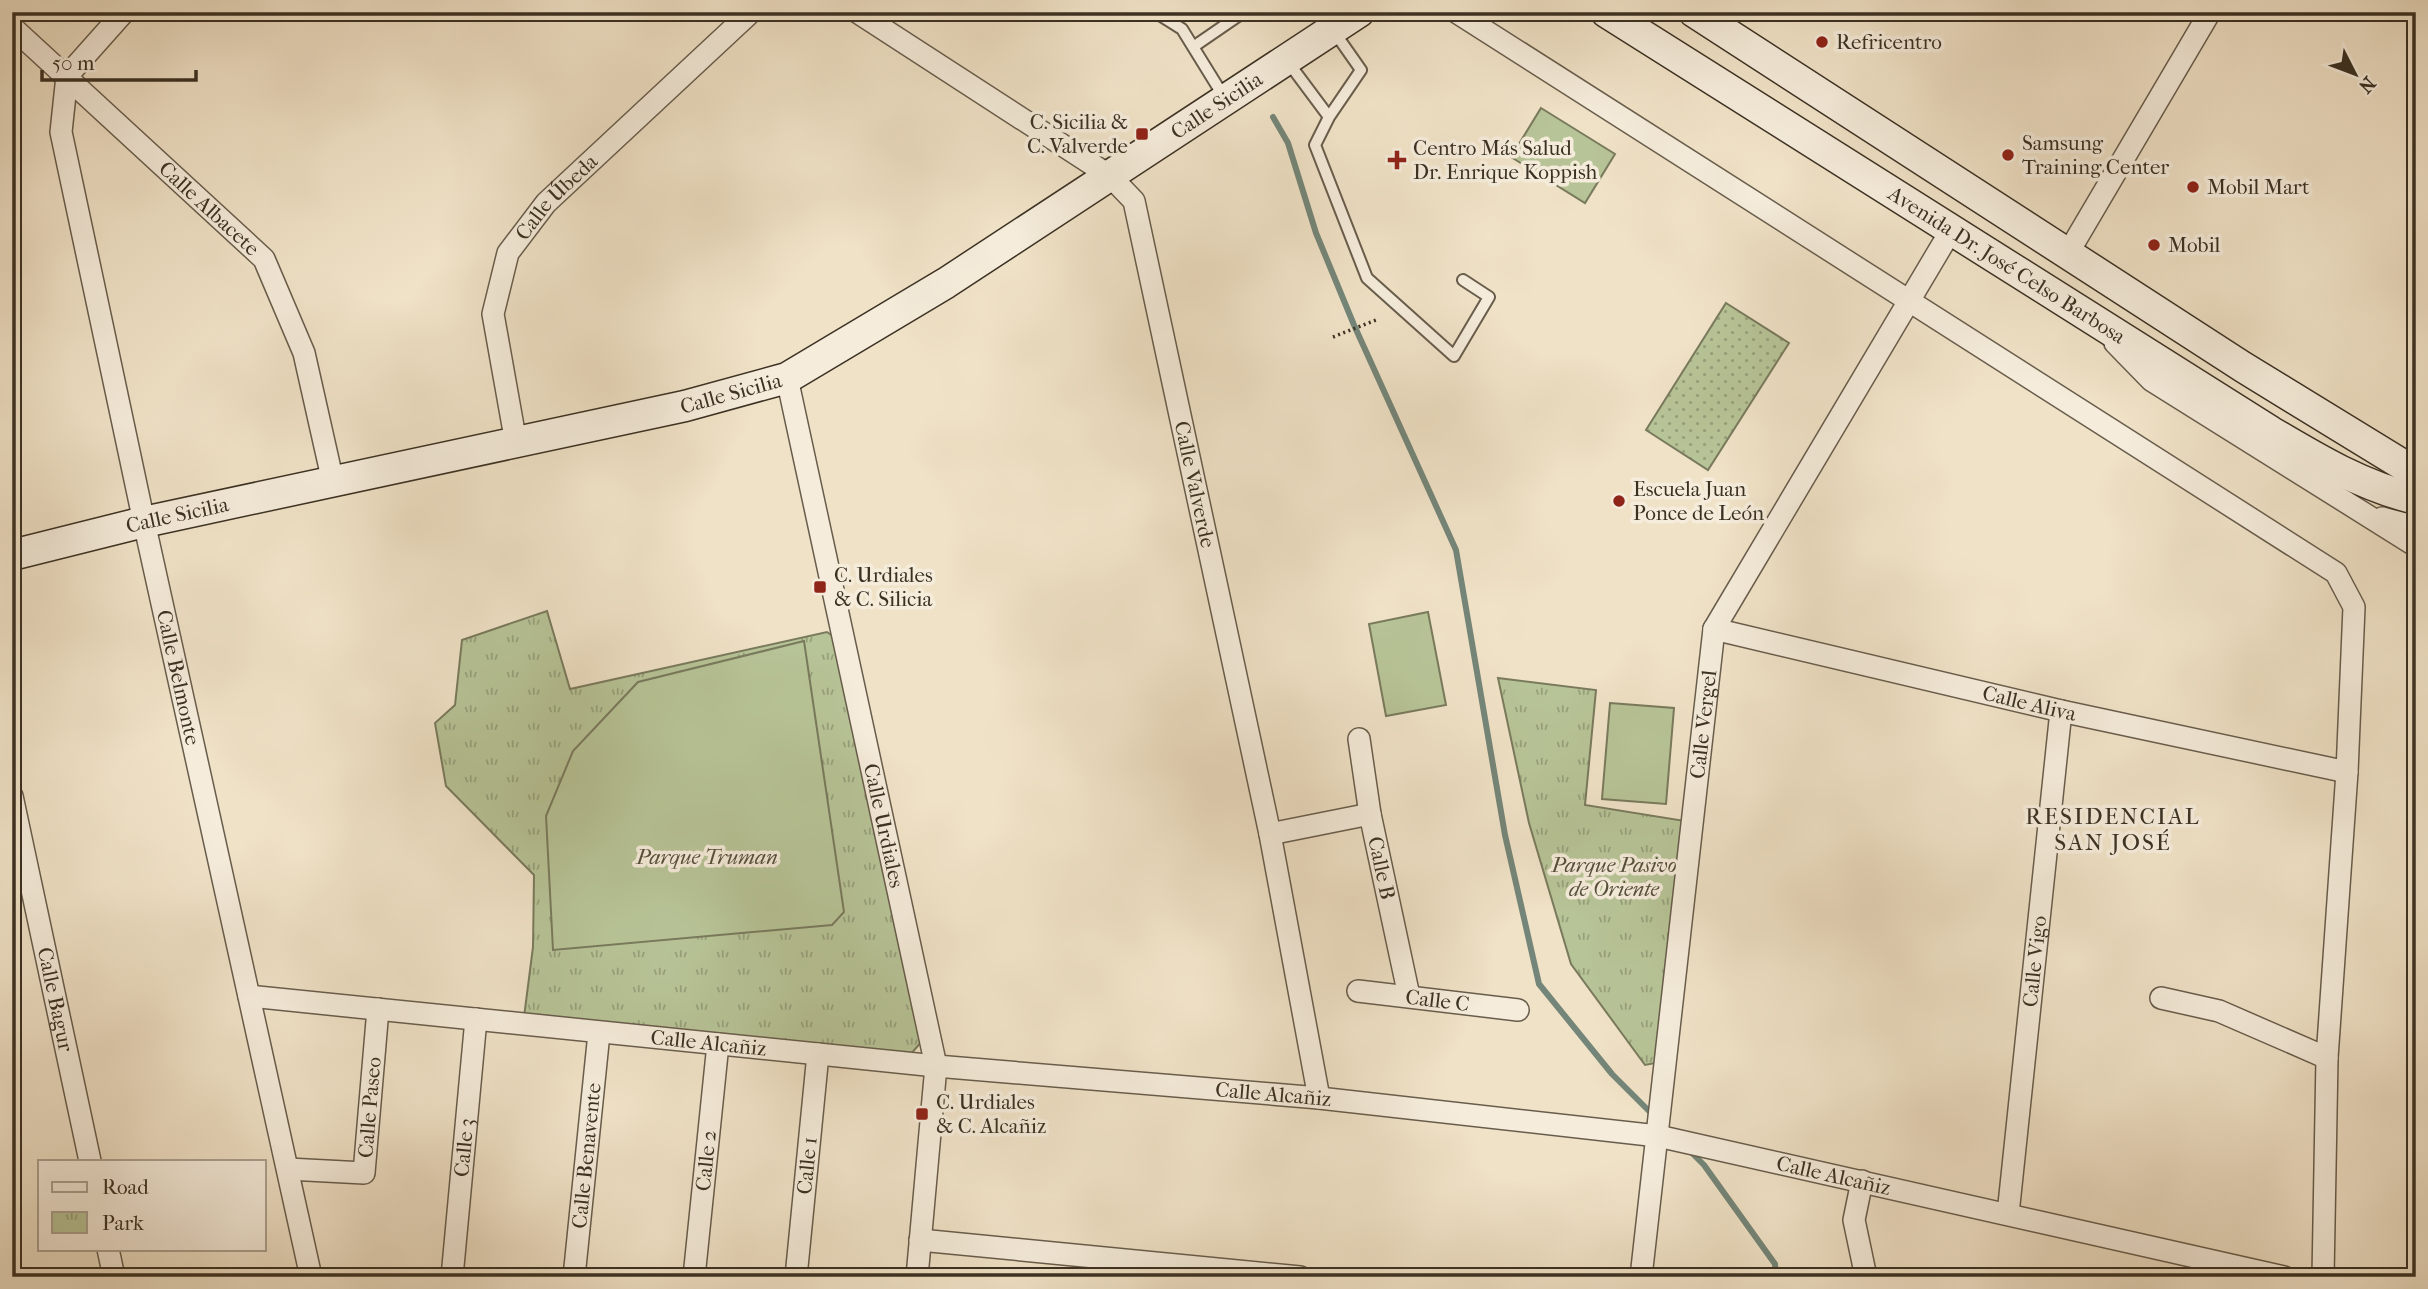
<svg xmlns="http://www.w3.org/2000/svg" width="2428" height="1289" font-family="'IM FELL French Canon',serif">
<defs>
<pattern id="grass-dots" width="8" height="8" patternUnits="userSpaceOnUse" patternTransform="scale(1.75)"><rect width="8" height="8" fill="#b7c497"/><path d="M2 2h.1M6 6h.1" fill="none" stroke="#96a07b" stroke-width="1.8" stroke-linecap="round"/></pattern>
<pattern id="park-tufts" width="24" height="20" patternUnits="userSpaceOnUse" patternTransform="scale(1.75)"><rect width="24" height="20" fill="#b7c497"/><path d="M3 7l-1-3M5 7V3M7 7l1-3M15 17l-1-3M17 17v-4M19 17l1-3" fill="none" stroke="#96a07b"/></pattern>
</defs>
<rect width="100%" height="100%" fill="#f0e2c7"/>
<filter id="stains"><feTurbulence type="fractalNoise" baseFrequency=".00286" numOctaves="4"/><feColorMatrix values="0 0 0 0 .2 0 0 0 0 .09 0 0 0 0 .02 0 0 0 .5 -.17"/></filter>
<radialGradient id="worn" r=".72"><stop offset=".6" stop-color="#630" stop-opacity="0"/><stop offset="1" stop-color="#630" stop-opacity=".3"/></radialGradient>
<!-- grass -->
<path fill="url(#grass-dots)" stroke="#797a5d" stroke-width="2" d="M1726,303L1789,343L1708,470L1646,430Z"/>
<!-- park -->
<path fill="url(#park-tufts)" stroke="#797a5d" stroke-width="2" d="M547,611L570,689L827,632L840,641L923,1040L910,1055L524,1017L533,947L534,875L446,786L435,723L455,705L462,640Z
M1498,678L1596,690L1585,805L1685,821L1661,1062L1645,1065L1571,964L1529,823Z"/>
<!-- pitch -->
<path fill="#b7c497" stroke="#797a5d" stroke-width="2" d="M1541,108L1615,154L1585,203L1511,157Z
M1428,612L1446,705L1386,716L1369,624Z
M804,641L844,912L832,925L553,950L546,816L573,751L638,682Z
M1610,703L1674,708L1666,804L1602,799Z"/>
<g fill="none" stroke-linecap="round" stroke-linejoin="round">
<!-- stream -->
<path stroke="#748679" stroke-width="6" d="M1273,117L1288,143L1316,233L1354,325L1456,550L1505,835L1539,984L1612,1074L1653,1115
M1688,1149L1704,1165L1775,1264L1776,1277"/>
<!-- lane casing -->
<g stroke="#685d4c" stroke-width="14">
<path id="lane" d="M1155,12L1182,29L1224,97
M1193,47L1244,12
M1288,62L1329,117L1361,70L1333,30
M1329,117L1315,145L1367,278L1454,356L1489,297L1463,280"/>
</g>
<!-- street casing -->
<g stroke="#685d4c" stroke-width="24">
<g id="street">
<path id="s1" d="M124,12L67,76L61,132L144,522L311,1277"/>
<path id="s2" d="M857,12L1110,176L1134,201L1270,834L1319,1098"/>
<path d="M1456,12L2336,573L2354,607L2347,772L2327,1058L2323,1277"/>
<path id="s3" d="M12,27L264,259L304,353L333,482"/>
<path d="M2068,253L2210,12"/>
<path d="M2115,343L2151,380L2416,546"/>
<path id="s4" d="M787,378L936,1066L917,1277"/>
<path id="s5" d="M516,443L493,314L508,253L546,203L751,12"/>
<path d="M2382,518L2416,527"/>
<path id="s6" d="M1714,629L2061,711L2347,772"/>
<path id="s7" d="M1359,739L1370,814L1409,996"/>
<path id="s8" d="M12,796L90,1161"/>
<path d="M1270,834L1370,814"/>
<path id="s9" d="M1358,991L1518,1010"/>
<path id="s10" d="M249,996L936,1066L1319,1098L1658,1136L2284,1277"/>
<path d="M2161,998L2219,1011L2327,1058"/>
<path id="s11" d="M288,1169L364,1173L378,1009"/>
<path d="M1862,1181L1854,1220L1866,1277"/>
<path id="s12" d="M2008,1214L2061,711"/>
<path d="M920,1240L1300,1277"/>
<path d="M108,1249L114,1277"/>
<path id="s13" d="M452,1277L476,1019"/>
<path id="s14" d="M574,1277L599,1033"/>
<path id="s15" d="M694,1277L718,1044"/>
<path id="s16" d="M796,1277L818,1054"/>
<path id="s17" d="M1641,1277L1714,629L1950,232"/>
</g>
</g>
<!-- secondary casing -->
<g stroke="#3b3123" stroke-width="33">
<g id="secondary">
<path id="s18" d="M1606,12L2270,431C2317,459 2362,486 2416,499"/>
<path d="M1694,12L2243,367L2416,473"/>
<path id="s19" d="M12,555L144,522L685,406L787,378L946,283L1359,12"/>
</g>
</g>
<!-- path -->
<path stroke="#3b3123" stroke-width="3.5" stroke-dasharray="2 3.5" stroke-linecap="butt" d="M1333,337L1376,320"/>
<!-- lane -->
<use href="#lane" stroke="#f5ecdb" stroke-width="10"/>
<!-- street -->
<use href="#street" stroke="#f5ecdb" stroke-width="21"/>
<!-- secondary -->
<use href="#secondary" stroke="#f5ecdb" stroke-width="30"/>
</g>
<!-- markers -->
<g fill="#8f2418" stroke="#f5ecdb" stroke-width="2.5">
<circle cx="1822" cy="42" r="7"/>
<rect x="1135" y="127" width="14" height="14" rx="3.5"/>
<circle cx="2008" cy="155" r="7"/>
<path d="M1393.5 149.5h7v7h7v7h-7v7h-7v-7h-7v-7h7z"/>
<circle cx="2193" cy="187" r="7"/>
<circle cx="2154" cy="245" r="7"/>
<circle cx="1619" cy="501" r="7"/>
<rect x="813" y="580" width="14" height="14" rx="3.5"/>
<rect x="915" y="1107" width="14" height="14" rx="3.5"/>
</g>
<g text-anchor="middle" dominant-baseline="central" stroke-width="7" stroke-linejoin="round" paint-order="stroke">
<!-- poi labels -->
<g font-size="21" fill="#3b3123" stroke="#f5ecdb" text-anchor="start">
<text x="1836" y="42">Refricentro</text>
<text x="1128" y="122" text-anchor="end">C. Sicilia &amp;<tspan x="1128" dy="24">C. Valverde</tspan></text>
<text x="2022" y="143">Samsung<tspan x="2022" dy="24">Training Center</tspan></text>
<text x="1413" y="148">Centro Más Salud<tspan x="1413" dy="24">Dr. Enrique Koppish</tspan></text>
<text x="2207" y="187">Mobil Mart</text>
<text x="2168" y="245">Mobil</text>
<text x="1633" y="489">Escuela Juan<tspan x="1633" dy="24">Ponce de León</tspan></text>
<text x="834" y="575">C. Urdiales<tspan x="834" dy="24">&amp; C. Silicia</tspan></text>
<text x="936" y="1102">C. Urdiales<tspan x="936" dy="24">&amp; C. Alcañiz</tspan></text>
</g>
<!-- street labels -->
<g font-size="21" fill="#3b3123" stroke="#f5ecdb">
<text stroke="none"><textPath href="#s19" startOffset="1304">Calle Sicilia</textPath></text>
<text stroke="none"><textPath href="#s5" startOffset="268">Calle Úbeda</textPath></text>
<text stroke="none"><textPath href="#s3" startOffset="268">Calle Albacete</textPath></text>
<text stroke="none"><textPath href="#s18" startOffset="474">Avenida Dr. José Celso Barbosa</textPath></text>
<text stroke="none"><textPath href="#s19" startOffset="737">Calle Sicilia</textPath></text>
<text stroke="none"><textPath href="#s2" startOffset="626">Calle Valverde</textPath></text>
<text stroke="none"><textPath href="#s19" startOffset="170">Calle Sicilia</textPath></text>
<text stroke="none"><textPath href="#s1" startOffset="700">Calle Belmonte</textPath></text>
<text stroke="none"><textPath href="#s6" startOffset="324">Calle Aliva</textPath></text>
<text stroke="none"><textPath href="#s17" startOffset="556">Calle Vergel</textPath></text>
<text stroke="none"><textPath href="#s4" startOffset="458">Calle Urdiales</textPath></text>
<text stroke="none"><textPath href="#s7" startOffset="131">Calle B</textPath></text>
<text stroke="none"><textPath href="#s12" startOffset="254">Calle Vigo</textPath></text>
<text stroke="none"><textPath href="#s8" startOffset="208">Calle Bagur</textPath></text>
<text stroke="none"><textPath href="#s9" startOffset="80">Calle C</textPath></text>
<text stroke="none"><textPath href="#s10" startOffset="462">Calle Alcañiz</textPath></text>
<text stroke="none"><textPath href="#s10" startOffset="1029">Calle Alcañiz</textPath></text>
<text stroke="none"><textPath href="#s11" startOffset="142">Calle Paseo</textPath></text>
<text stroke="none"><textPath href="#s13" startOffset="130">Calle 3</textPath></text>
<text stroke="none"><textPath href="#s14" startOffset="122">Calle Benavente</textPath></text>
<text stroke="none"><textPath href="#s15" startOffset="117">Calle 2</textPath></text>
<text stroke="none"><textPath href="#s16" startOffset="112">Calle 1</textPath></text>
<text stroke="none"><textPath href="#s10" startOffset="1596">Calle Alcañiz</textPath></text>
</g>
<!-- park labels -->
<g font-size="21" font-style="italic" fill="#544e3a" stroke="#f5ecdb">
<text x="707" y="857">Parque Truman</text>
<text x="1614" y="865">Parque Pasivo<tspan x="1614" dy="24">de Oriente</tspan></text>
</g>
<!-- neighbourhood labels -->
<g font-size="23" letter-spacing="2" fill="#3b3123" stroke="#f5ecdb">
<text x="2113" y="816">RESIDENCIAL<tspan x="2113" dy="26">SAN JOSÉ</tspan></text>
</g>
</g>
<!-- margin -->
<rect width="2428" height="1289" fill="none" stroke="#f0e2c7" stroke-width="42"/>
<rect x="14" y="14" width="2400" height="1261" fill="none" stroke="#3b3123" stroke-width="3.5"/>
<rect x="21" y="21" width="2386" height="1247" fill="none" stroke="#3b3123" stroke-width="2"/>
<!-- legend -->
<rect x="38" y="1160" width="228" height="91" fill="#f5ecdb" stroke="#aba191" stroke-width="2"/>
<rect x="52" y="1182" width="35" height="10" fill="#f5ecdb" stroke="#aba191" stroke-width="2"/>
<text x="102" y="1194" font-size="21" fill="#3b3123">Road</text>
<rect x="52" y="1212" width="35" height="21" fill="url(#park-tufts)" stroke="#aba191" stroke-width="2"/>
<text x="102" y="1230" font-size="21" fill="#3b3123">Park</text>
<!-- north arrow -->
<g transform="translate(2355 74) rotate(132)" stroke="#f5ecdb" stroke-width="5" paint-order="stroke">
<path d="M0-5L12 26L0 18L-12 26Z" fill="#3b3123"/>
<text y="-10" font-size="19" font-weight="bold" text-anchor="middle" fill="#3b3123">N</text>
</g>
<!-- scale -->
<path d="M42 70v10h154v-10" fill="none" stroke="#3b3123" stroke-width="3.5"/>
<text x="52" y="70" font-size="21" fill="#3b3123" stroke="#f5ecdb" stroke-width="5" paint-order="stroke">50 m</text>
<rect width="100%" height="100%" filter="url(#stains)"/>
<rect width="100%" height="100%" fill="url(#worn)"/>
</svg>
